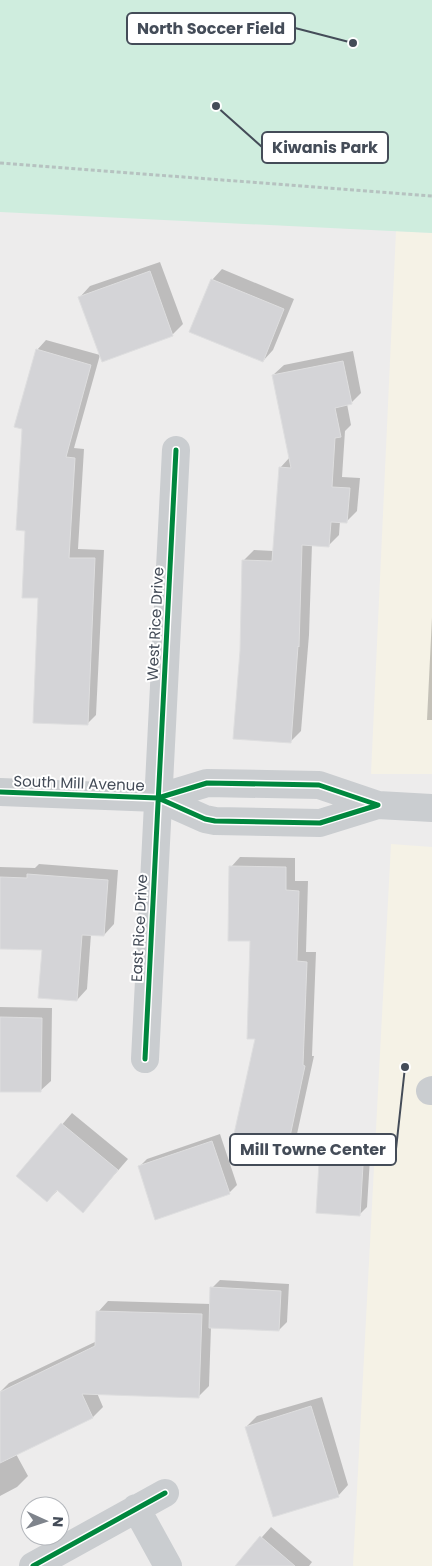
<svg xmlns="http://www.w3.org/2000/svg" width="432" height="1566" font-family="Poppins,sans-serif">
<rect width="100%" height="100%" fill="#edecec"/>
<!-- commercial -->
<path fill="#f5f2e6" d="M396,231L432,233V774H371Z
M391,844L432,847V1566H353Z"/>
<!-- green -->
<path fill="#cfedde" d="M0,0H432V233L0,212Z"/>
<!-- shadow -->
<path fill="#0003" d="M160,262L183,324L172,335L80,297L90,286Z
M222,269L294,299L273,350L263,361L212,280Z
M46,340L100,355L74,448L84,449L78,549L104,550L96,715L87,724L40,597L37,350Z
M353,351L361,393L351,403L347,404L351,425L345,431L342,477L360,478L357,511L346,522L340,521L339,535L328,546L312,544L309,635L301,731L290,742L241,651L243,561L254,550L274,551L280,468L290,457L273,375L284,365Z
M432,617V720H427Z
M240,857L295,858V881H308L306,952H316L312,1056H314L297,1134L288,1144L256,1038L252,940L231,867Z
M39,864L118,870L114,924L104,935L91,934L87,989L77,1000L43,949L0,948V867L35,868Z
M0,1007L52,1008L51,1081L40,1091L0,1090Z
M72,1113L128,1159L83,1211L58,1190L47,1201L18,1176Z
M220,1134L237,1185L229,1193L139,1167L147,1159Z
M328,1155L370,1158L367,1207L359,1215L320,1163Z
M220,1280L289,1284L287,1322L279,1330L211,1327L209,1386L199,1396L97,1393L103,1407L93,1417L16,1454L28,1476L17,1487L0,1496V1392L9,1383L97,1341L98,1312L108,1301L211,1304L212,1288Z
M322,1397L348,1485L338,1496L246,1427L257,1416Z
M271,1527L312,1562L309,1566H236Z"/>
<!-- building -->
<path fill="#d4d4d7" stroke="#dededf" d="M150,271L173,336L102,362L78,297Z
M211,279L284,309L263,362L189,332Z
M36,349L91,365L66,457L75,458L69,558H95L88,725L33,723L38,598H22L25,531L16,530L22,429L14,427Z
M343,361L352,404L335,408L341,437L335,438L332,487L350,488L347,523L331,522L329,547L302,545L299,647L298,646L291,743L233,739L240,651L242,560L272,561L279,467L291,468L272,375Z
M229,866L286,867V890L299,891L297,961L307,962L303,1065L305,1066L288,1146L234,1134L255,1039H247L250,941H228Z
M27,874L108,880L104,936L82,935L77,1001L38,998L42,950L0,949V877L27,878Z
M0,1017L42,1018L41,1092H0Z
M61,1123L118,1170L83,1213L57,1190L47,1202L16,1176Z
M212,1141L230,1194L155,1220L138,1166Z
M319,1163L363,1165L360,1216L316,1213Z
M210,1287L281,1291L279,1331L209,1328Z
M96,1311L202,1314L199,1398L82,1394L93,1418L0,1463V1392L95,1346Z
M311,1406L339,1497L273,1517L245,1427Z
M260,1536L295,1566H235Z"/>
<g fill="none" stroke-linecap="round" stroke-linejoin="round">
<!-- path -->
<path stroke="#b6c2c0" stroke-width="3" stroke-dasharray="4 2.5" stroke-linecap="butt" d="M0,163L432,196"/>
<!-- minor -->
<path stroke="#cacdd0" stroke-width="28" d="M0,792L158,798L207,783L319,785L378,805L432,808
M158,798L205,819L215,821L320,823L378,805
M145,1059L176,450
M430,1091L432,1090
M136,1508L168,1566
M33,1566L165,1493"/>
<!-- cycleway casing -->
<g stroke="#fff" stroke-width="8">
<path id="cycleway" d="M0,792L158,798L207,783L319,785L378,805
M158,798L205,819L215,821L320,823L378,805
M145,1059L176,450
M33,1566L165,1493"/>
</g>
<!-- cycleway -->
<use href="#cycleway" stroke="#00873e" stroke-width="5"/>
</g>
<g text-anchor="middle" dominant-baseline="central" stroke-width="4" stroke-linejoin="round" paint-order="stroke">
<!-- street labels -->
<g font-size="15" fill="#444c58" stroke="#fff">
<text transform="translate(155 624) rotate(-87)">West Rice Drive</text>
<text transform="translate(79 783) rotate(2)">South Mill Avenue</text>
<text transform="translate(139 928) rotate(-87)">East Rice Drive</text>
</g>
</g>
<!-- callouts -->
<path fill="none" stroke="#444c58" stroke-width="2" d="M353 43L295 28M216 106L262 147M405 1067L396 1149"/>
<g fill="#444c58" stroke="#fff" stroke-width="2">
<circle cx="353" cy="43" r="5"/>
<circle cx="216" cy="106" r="5"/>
<circle cx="405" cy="1067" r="5"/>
</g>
<g fill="#fff" stroke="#444c58" stroke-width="2">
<rect x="127" y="13" width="168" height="31" rx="5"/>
<rect x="262" y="132" width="126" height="31" rx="5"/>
<rect x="230" y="1134" width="166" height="31" rx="5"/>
</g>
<g font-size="16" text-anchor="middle" font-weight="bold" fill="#444c58">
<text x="211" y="34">North Soccer Field</text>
<text x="325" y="153">Kiwanis Park</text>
<text x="313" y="1155">Mill Towne Center</text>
</g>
<!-- north arrow -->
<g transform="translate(45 1521) rotate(93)"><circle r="24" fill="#ffffff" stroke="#b4b7bc"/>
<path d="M0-4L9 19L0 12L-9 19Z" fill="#7f848c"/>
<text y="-8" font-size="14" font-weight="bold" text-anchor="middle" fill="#444c58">N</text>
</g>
</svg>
